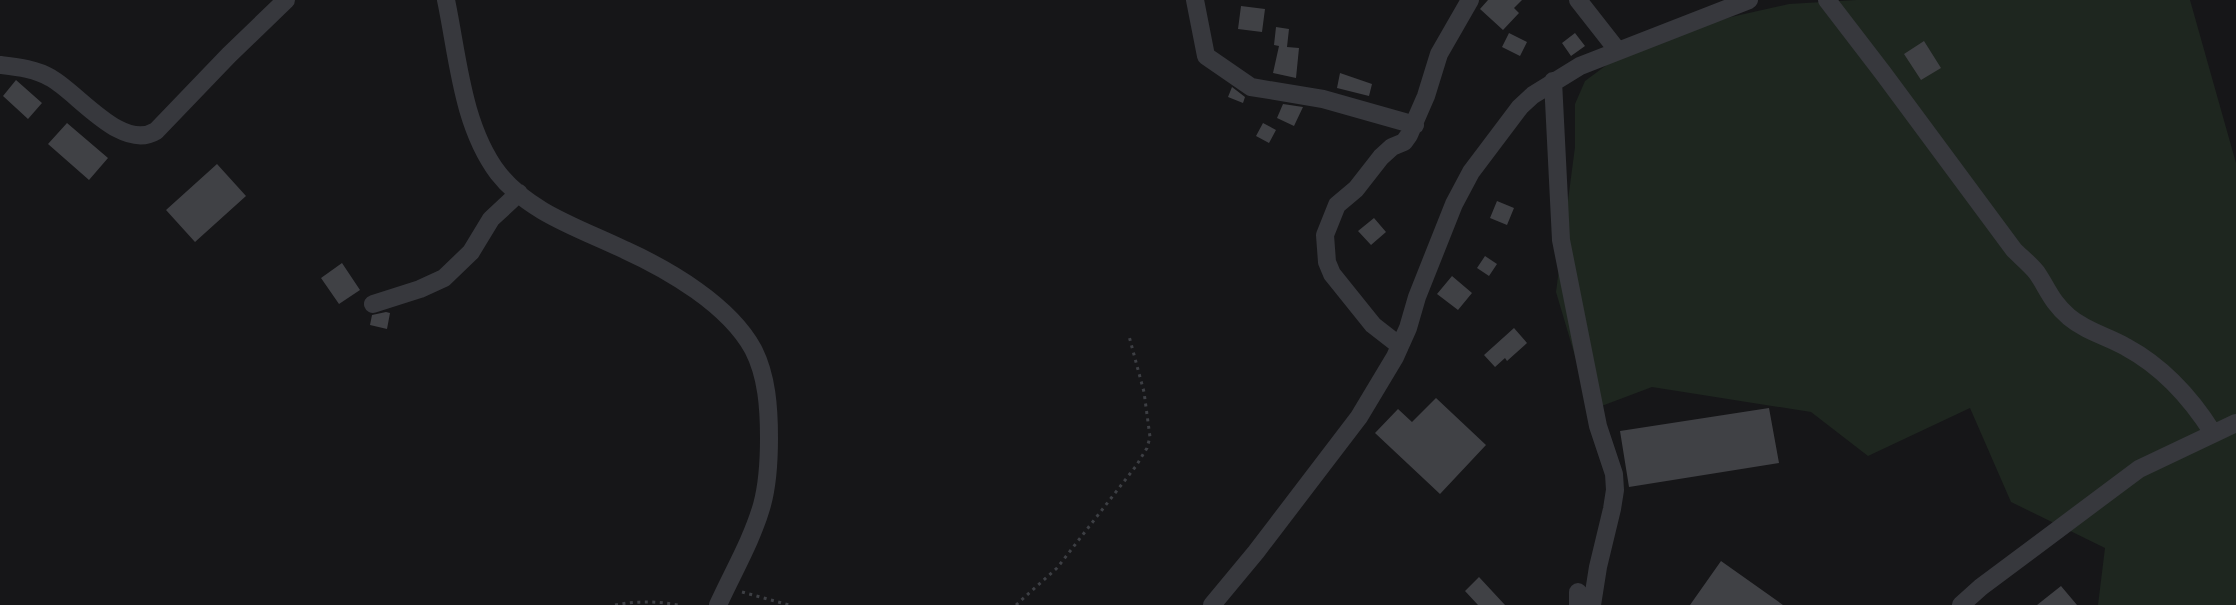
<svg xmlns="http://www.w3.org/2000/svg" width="2236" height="605" font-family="Lato,sans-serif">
<rect width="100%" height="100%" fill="#161618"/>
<!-- green -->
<path fill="#1e261f" d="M1856,0H2190L2236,163V605H2098L2105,548L2011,502L1970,408L1868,456L1811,412L1652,387L1591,410L1556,292L1575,147V104L1585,81L1612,61L1674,35L1731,17L1789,4Z"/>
<!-- building -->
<path fill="#404145" d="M1488,0H1522L1514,8L1519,13L1503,30L1480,9Z
M1241,6L1265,9L1262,32L1238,29Z
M1276,27L1289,29L1287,47L1299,48L1296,78L1273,73L1279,46L1274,45Z
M1509,33L1527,42L1520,56L1502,47Z
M1575,33L1585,46L1571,56L1562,43Z
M1924,41L1941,68L1921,80L1904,54Z
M1340,73L1372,84L1369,96L1337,88Z
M16,80L42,103L28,119L3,96Z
M1232,87L1245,97L1243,103L1228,97Z
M1283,104L1303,107L1294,126L1277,118Z
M67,123L108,158L89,180L48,144Z
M1263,123L1276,130L1269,143L1256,136Z
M217,164L246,196L195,242L166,210Z
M1497,201L1514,208L1507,225L1490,218Z
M1374,218L1386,232L1371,245L1358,231Z
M1485,256L1497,264L1489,276L1477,268Z
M342,263L360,290L339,304L321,278Z
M1452,276L1472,293L1458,310L1437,294Z
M386,312L390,313L387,329L370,325L372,315Z
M1514,328L1527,343L1507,361L1505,358L1495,367L1484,355Z
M1436,398L1486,445L1440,494L1375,433L1398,409L1412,422Z
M1769,408L1779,463L1629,487L1620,431Z
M1721,561L1783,605H1690Z
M1479,577L1505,605H1478L1465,591Z
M2061,586L2077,605H2037Z"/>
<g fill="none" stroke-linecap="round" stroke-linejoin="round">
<!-- path -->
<path stroke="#3d3f44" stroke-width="3" stroke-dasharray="3 4.5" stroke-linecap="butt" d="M742,592L789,605
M615,605C636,601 656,601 678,605
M1016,605L1057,568L1136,466L1147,448L1150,437L1144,392L1129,336"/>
<!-- minor -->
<path stroke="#37383d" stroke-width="18" d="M446,0C458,57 462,125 498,173C529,213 582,229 625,250C669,270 729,305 753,349C767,376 769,408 769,438C769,461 768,483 762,505C752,540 733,572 718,605
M1195,0L1206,56L1251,87L1323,99L1415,125
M1578,0L1618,51
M1827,0L1883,73L2014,250C2021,257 2031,265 2037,273C2049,291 2051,301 2069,317C2087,332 2107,336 2126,347C2163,367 2191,398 2213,433
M1,65C18,67 36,69 51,78C78,93 122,152 156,131L229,55L286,0
M1553,81L1561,240L1598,426L1614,474L1615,490L1612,509L1598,567L1592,605
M373,304L420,289L444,278L471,252L491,219L519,193
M1400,346L1373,325L1332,274L1327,262L1325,235L1337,205L1356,189L1381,157L1392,147L1404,142L1409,135L1426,96L1439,54L1470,0
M1212,605L1256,552L1359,417L1395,357L1408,328L1417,297L1454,204L1471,172L1520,107L1533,95L1580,66L1749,0
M1578,605V592
M1961,605L1981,587L2139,469L2236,423"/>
</g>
</svg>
